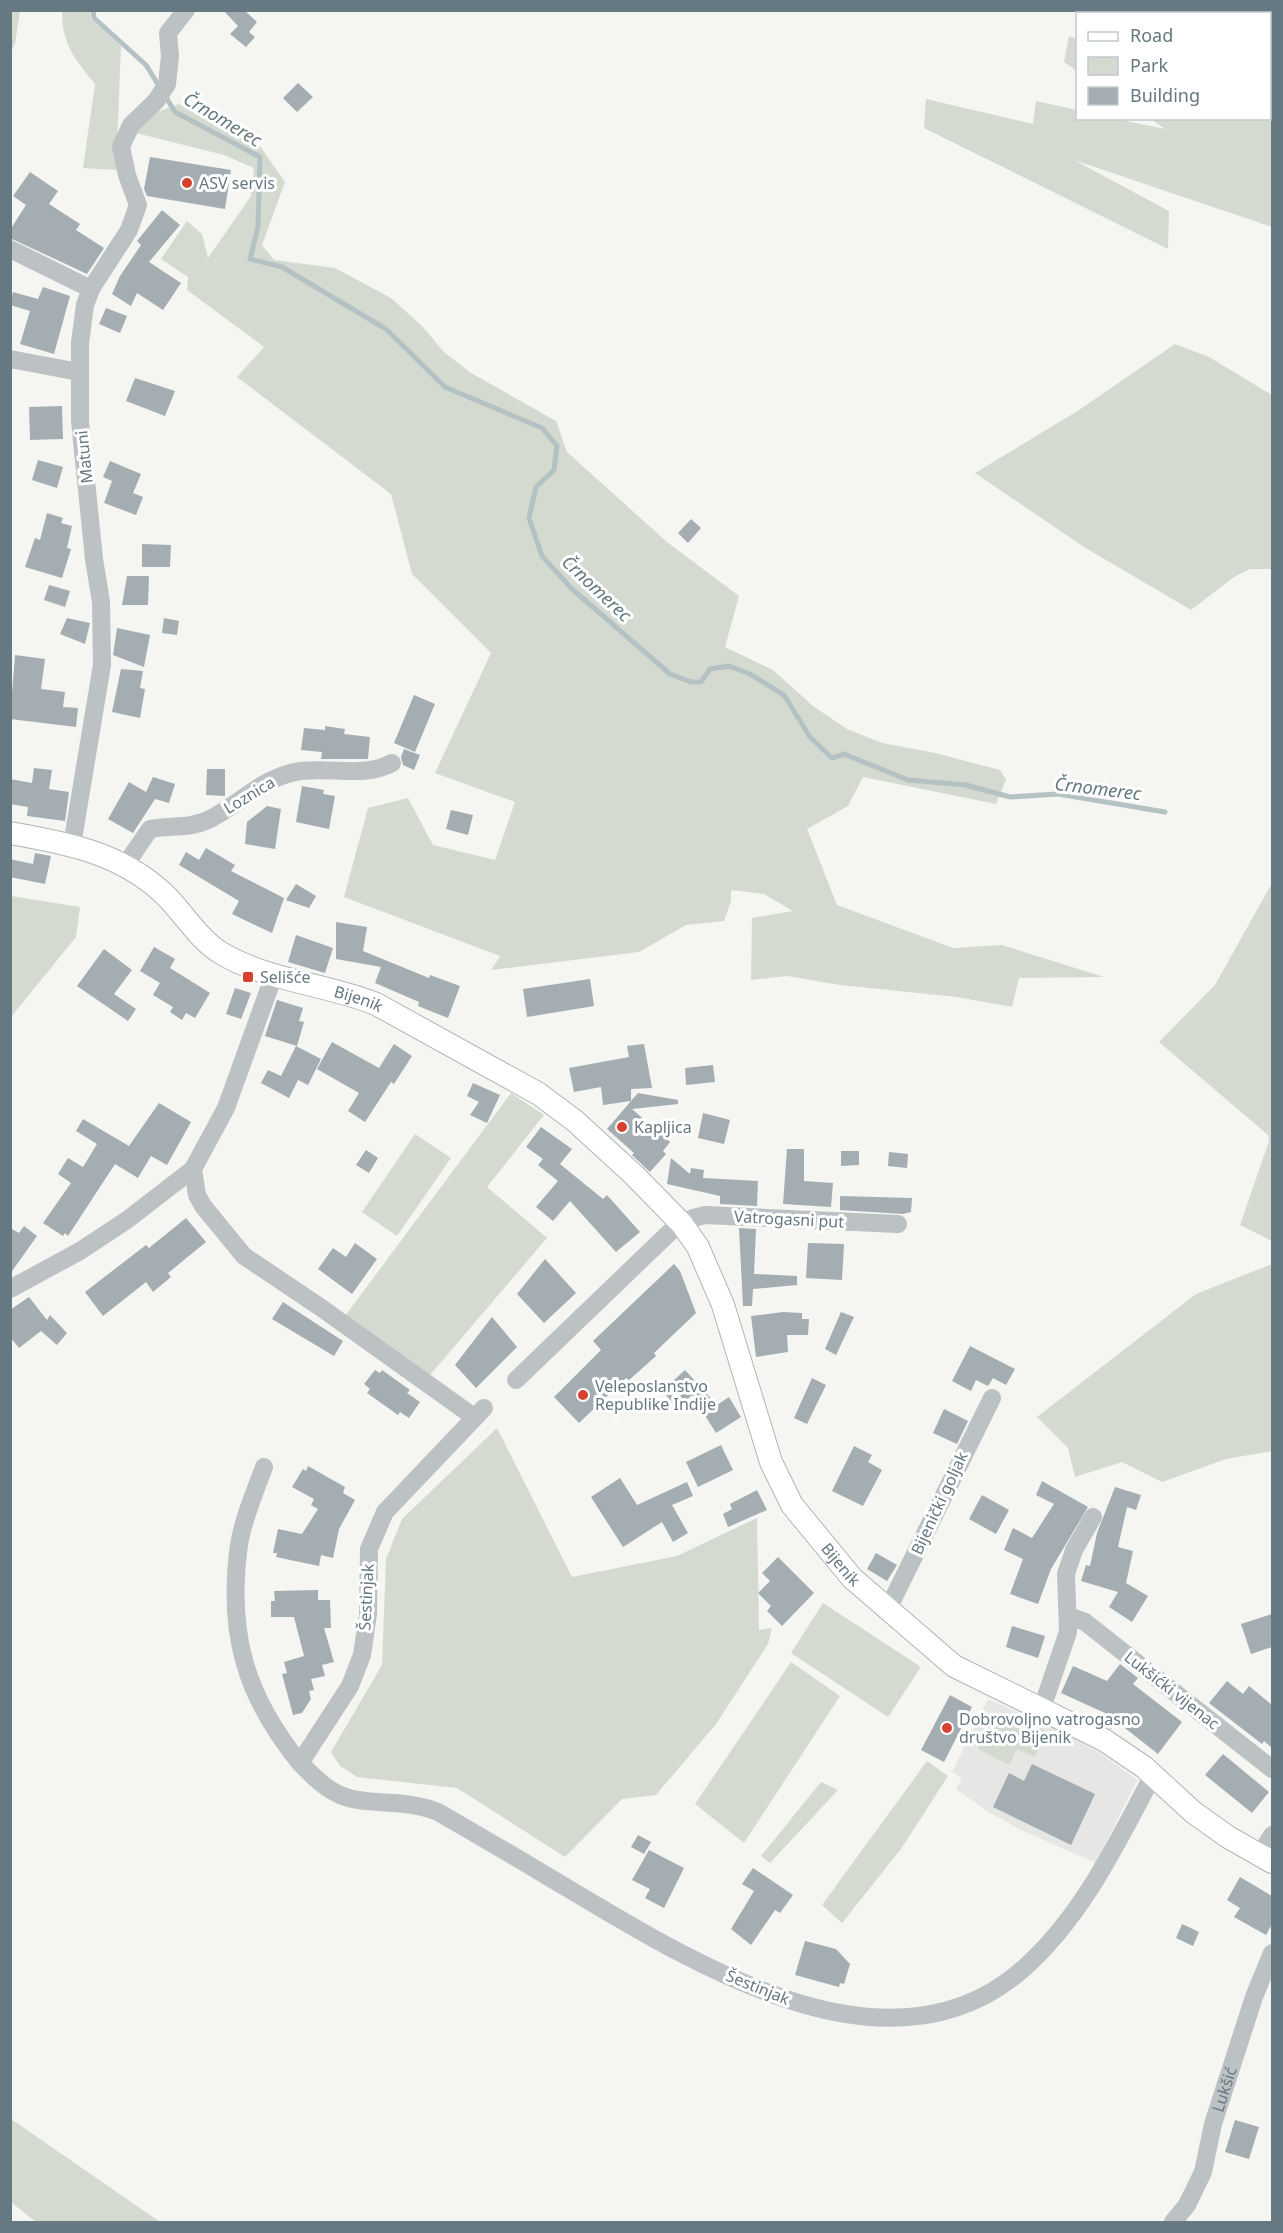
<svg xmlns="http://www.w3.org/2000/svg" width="1283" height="2233" font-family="'Noto Sans',sans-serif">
<rect width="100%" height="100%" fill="#f5f5f2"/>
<!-- built -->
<path fill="#e6e6e5" d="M988,1699L1054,1728L1097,1751L1137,1780L1096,1863L1019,1829L987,1811L956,1789L962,1778L952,1772Z"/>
<!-- green -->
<path fill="#d5dad1" d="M11,10L20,11L15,44L11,50Z
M62,11H90L91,19L121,46L116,170L83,168L95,84C74,58 62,44 62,11Z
M1069,36L1077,39V71L1064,62Z
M1272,89V227L1074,160L1169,211L1168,249L924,128L926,99L1033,124L1036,101L1077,110L1078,118L1117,119L1165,129L1151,119L1270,118Z
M179,104L230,134L260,146L285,182L262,245L274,260L335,268L391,298L423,327L444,352L471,373L556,421L567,452L667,542L739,596L725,647L773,670L813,706L847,729L882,743L935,753L1000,770L1006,780L996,804L863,777L848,806L807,829L837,905L953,948L1002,945L1104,977L1019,978L1012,1007L957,997L840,985L787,976L751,980L752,918L793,911L764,894L731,890V901L724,921L686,925L639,952L491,970L500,956L344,897L368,808L408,798L433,845L495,860L515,802L435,773L491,653L412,574L391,494L237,377L264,347L187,290L188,277L161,259L187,221L202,234L208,258L251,196L254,168L224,155L136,133L154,113Z
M1175,344L1209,357L1272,395V569H1250L1234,577L1191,610L1084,547L975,473L1079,410Z
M1272,883V1241L1240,1225L1269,1141L1268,1135L1159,1042L1215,985Z
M11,896L80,907L76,937L11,1017Z
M511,1093L544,1115L487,1187L547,1238L430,1375L345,1316Z
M415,1134L451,1158L397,1236L362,1212Z
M1272,1264V1451L1226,1459L1162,1482L1122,1462L1075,1477L1068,1448L1037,1417L1196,1294Z
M497,1428L572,1577L677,1556L757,1518L759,1630L772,1628L768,1644L716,1724L656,1795L622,1799L565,1857L457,1788L357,1777L340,1766L331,1752L382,1665L386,1559L402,1519Z
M823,1603L921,1667L888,1717L791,1653Z
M791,1662L840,1696L744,1843L695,1804Z
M993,1717L1022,1730L1026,1721L1047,1731L1035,1757L1017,1749L1009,1765L978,1749Z
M927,1761L948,1776L901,1849L842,1923L822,1905Z
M821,1782L838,1790L770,1863L761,1856Z
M10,2119H11L160,2222H36L11,2202Z"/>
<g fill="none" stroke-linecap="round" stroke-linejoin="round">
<!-- stream -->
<path stroke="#b4c2c4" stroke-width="5" d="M93,10L94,18L146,65L175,112L260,157L258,227L250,259L282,267L386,329L445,387L542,428L557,446L554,470L536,487L529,518L542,556L572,589L670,674L691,682H701L710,669L729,666L750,674L784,695L810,737L832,758L844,754L908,780L966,785L1010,797L1058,794L1165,812"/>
</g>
<!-- building -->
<path fill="#a4adb1" d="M223,10H244L257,22L249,32L255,37L246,47L230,34L238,26Z
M298,83L313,97L297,112L283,98Z
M150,157L231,170L225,209L147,196L144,189Z
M30,172L58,191L49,204L80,224L76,230L104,248L87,274L10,238V230L26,205L13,196Z
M162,210L180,225L149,262L181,283L163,310L137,293L131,306L112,294L120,276L141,245L137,241Z
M43,287L70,296L54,354L20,344L30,311L10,305L13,292L38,299Z
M106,308L127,316L120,333L99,324Z
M135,378L175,391L165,416L126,401Z
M62,406L63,439L30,440L29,407Z
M38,460L63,467L57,488L32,480Z
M110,461L141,474L133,493L143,497L136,515L104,503L112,481L103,477Z
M47,513L63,518L61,523L72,526L67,548L71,549L62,578L25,567L35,538L40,540Z
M691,519L701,528L688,543L678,533Z
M142,544L171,545L170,567H142Z
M127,576H149L148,605H122Z
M49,585L70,591L65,607L44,600Z
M67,618L90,623L85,644L60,634Z
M164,618L179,621L177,635L162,633Z
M117,628L150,635L144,667L113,655Z
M15,655L45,659L41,689L65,692L63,707L78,708L76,727L10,719Z
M121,669L143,671L140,688L145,689L140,718L112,712Z
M414,695L435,704L415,752L394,743Z
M325,726L345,729L344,734L370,737L368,759H321L322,752L301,750L304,728L325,730Z
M404,749L420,755L414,770L403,765L401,757Z
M34,768L52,770L49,789L69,792L65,821L27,816L28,807L10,804V779L32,783Z
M207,769H225V796L206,795Z
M153,777L175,784L169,803L155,799L133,833L108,819L129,782L146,792Z
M302,786L324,790L323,794L335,796L329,829L296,822Z
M267,806L281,809L275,849L245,844L247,822Z
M451,810L473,815L468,835L446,829Z
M206,848L235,865L231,871L284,898L272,933L232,914L239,901L179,865L186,852L199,860Z
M35,853L51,856L45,884L10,877V859L33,864Z
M296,884L316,896L309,908L286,900Z
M336,922L367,927L363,951L429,978L430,975L460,986L448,1018L418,1006L419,1002L375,983L381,967L336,959Z
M296,935L333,948L325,973L288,962Z
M154,947L175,959L170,968L210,993L195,1018L186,1013L182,1020L170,1012L173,1007L153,995L160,983L140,971Z
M104,949L132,970L114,994L136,1009L128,1021L77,986Z
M590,979L594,1006L527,1017L523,989Z
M235,988L251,993L241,1019L226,1014Z
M277,1000L303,1008L299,1021L304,1022L297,1046L265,1036Z
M332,1042L379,1068L394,1044L412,1056L394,1084L391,1082L365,1122L348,1111L359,1093L317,1069Z
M644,1044L652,1088L631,1089V1101L638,1093L678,1100V1104L632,1109L670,1142L663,1151L666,1154L650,1172L632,1155L634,1153L607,1129L631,1101L603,1105L601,1087L574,1092L569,1068L629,1057L627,1046Z
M296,1046L321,1059L308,1085L298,1080L289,1098L261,1083L268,1070L281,1076Z
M713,1065L715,1082L686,1085L685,1068Z
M473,1083L500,1095L487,1123L470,1115L479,1102L467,1096Z
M159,1103L191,1122L167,1165L151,1156L138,1178L115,1164L68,1236L65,1233L63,1236L43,1223L71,1183L58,1174L68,1158L83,1167L97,1144L76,1131L83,1119L129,1146Z
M703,1113L730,1120L724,1144L698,1138Z
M541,1127L572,1149L560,1164L603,1199L607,1195L640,1232L616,1252L570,1201L553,1221L536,1207L558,1181L538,1165L543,1159L526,1147Z
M787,1149H804V1181L833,1183L831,1207L783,1204Z
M366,1150L378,1158L369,1173L356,1165Z
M841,1151H859V1165L841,1166Z
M889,1152L908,1154L907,1168L888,1166Z
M671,1158L690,1174L691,1168L704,1170L703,1178L758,1181L757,1206L720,1204V1196L667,1184Z
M840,1196L912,1198L911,1212L903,1214L840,1210Z
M186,1218L206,1242L168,1273L171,1277L153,1292L146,1282L103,1316L85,1292L146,1245L149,1248Z
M24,1226L37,1236L10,1274V1228L19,1233Z
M739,1228L756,1229L754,1274L797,1276V1285L753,1289L752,1306H743Z
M355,1243L377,1259L352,1294L318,1269L333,1248L346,1257Z
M808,1243L844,1244L842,1280L806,1278Z
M545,1259L576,1293L544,1323L517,1294Z
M674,1264L680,1271L696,1313L654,1353L656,1356L629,1380L626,1378L579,1423L554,1397L601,1350L593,1341Z
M29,1297L47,1320L50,1315L67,1333L57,1345L41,1331L19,1348L10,1337V1310Z
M283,1302L343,1341L334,1356L272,1319Z
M783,1312L802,1313V1319H809L808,1335H787L788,1352L756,1357L751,1316Z
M841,1312L854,1317L836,1355L825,1349Z
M492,1317L517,1347L476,1388L455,1365Z
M970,1346L1015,1369L1006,1385L993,1378L988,1386L976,1380L971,1391L952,1381Z
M375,1370L380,1373L382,1370L410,1390L407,1393L420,1402L409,1418L400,1412L398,1415L367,1393L370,1389L364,1384Z
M685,1370L717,1405L729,1397L741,1417L716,1433L692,1395L678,1408L662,1391Z
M812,1378L826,1385L807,1424L794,1418Z
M944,1409L968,1421L957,1444L933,1433Z
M721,1445L733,1470L698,1487L686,1462Z
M854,1446L872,1455L868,1462L882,1470L863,1506L832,1491Z
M308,1466L345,1487L343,1493L355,1500L339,1529L333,1558L321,1555L319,1566L276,1557L277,1553H273L278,1529L302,1534L318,1509L311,1505L314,1499L292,1487L303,1469L306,1471Z
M620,1478L637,1505L687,1482L693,1496L672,1505L688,1533L673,1542L662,1522L623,1547L591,1497Z
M1042,1481L1088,1507L1051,1569L1038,1604L1010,1594L1023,1559L1004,1550L1013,1528L1032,1538L1054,1504L1036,1495Z
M1115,1487L1141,1495L1136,1510L1127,1507L1118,1547L1133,1551L1126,1583L1148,1596L1132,1622L1109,1607L1118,1592L1081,1581L1086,1565L1090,1566L1097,1533Z
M757,1490L767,1510L728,1527L723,1514L732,1509L730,1504Z
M982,1495L1009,1510L996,1534L969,1519Z
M876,1553L897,1565L887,1581L867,1569Z
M778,1557L814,1593L782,1626L767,1611L771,1606L758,1593L770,1581L762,1573Z
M318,1590V1600H330L331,1628H324L334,1662L322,1665L325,1676L311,1679L314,1690L309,1691L311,1699L302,1713L293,1715L282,1674L287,1673L284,1662L304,1656L294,1617H271V1601H275L274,1591Z
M1272,1614V1647L1251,1654L1241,1624Z
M1012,1626L1045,1636L1038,1658L1006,1647Z
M1120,1664L1138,1678L1133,1684L1182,1722L1158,1754L1116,1721L1111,1729L1099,1722L1105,1713L1061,1693L1073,1666L1107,1681Z
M1227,1681L1243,1694L1249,1686L1272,1705V1748L1264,1741L1262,1744L1209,1703Z
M950,1695L972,1707L944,1762L921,1750Z
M1223,1754L1269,1792L1252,1813L1205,1775Z
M1032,1764L1095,1794L1071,1845L993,1807L1009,1773L1024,1781Z
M638,1835L651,1842L644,1854L631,1847Z
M649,1850L684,1868L664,1908L645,1898L650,1889L632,1880Z
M753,1868L793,1895L780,1913L775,1910L751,1945L731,1929L754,1891L742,1884Z
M1240,1877L1272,1896V1924L1266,1935L1234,1917L1240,1908L1227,1900Z
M1182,1924L1199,1932L1193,1946L1176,1938Z
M805,1941L836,1949L850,1964L844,1984L840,1983L839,1987L795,1975Z
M1235,2120L1259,2127L1249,2159L1225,2152Z"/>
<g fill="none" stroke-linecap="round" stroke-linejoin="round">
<!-- major casing -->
<g stroke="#b0b5b8" stroke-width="24">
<g id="major">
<path id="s2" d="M10,833C67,843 121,853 164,894C183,912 198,939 221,953C268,981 326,984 376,1004L539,1094L575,1121L634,1175L682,1224L698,1247L723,1305L771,1462L792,1505L852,1578L954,1666L1104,1740L1144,1767L1193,1812L1228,1837L1272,1862"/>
</g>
</g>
<!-- minor -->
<g stroke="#bcc1c3" stroke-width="18">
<path d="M10,249L91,289"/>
<path d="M10,359L79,372"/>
<path d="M72,845L102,665L101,602L94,559L80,421V343L85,305L91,289L129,230L138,205L127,175L121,147L131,125L156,101L167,84L170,56L168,33L186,10"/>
<path d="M126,864L150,829C169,825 189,829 208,820C241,804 263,776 301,771C332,767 364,778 392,763"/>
<path d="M193,1169L197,1195L203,1206L244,1256L320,1307L474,1417"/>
<path d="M10,1289L80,1251L127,1220L193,1169L226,1108L274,975"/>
<path d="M516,1380L670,1232L693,1218L705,1215L898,1224"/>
<path d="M264,1467C255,1492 243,1519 239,1545C227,1632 245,1696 300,1763L350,1686L362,1655L368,1614L369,1549L385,1512L484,1408"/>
<path d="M888,1609L992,1398"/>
<path d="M1069,1616L1085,1622L1272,1769"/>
<path d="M1042,1708L1068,1632L1066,1574L1074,1550L1093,1517"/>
<path d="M300,1763C311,1774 322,1786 336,1793C364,1808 403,1797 438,1812C474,1833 511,1854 547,1876C675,1951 883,2093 1023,1969C1082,1917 1117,1843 1153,1775"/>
<path d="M1259,1856L1272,1835"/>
<path id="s1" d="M1173,2222L1187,2205L1203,2172L1213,2124L1254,1997L1272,1953"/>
</g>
<!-- major -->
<use href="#major" stroke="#fff" stroke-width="22"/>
</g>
<!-- markers -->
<g fill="#d74230" stroke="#fff" stroke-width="2">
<circle cx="187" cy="183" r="6"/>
<rect x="242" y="971" width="12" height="12" rx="3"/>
<circle cx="622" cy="1127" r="6"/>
<circle cx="583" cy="1395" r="6"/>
<circle cx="947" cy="1728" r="6"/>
</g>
<g text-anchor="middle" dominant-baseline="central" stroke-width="6" stroke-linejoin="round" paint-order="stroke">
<!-- poi labels -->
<g font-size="16" fill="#667881" stroke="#fff" text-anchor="start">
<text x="199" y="183">ASV servis</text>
<text x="260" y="977">Selišće</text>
<text x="634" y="1127">Kapljica</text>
<text x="595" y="1386">Veleposlanstvo<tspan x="595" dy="18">Republike Indije</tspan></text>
<text x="959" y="1719">Dobrovoljno vatrogasno<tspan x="959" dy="18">društvo Bijenik</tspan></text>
</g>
<!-- street labels -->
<g font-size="16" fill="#667881" stroke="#fff">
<text transform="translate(84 457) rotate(-96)">Matuni</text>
<text transform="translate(249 795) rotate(-31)">Loznica</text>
<text stroke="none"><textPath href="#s2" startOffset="396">Bijenik</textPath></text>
<text transform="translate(789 1219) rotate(3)">Vatrogasni put</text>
<text transform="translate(939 1503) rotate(-65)">Bijenički goljak</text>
<text stroke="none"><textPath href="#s2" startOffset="1174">Bijenik</textPath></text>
<text transform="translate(366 1597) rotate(-87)">Šestinjak</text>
<text transform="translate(1172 1690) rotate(38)">Lukšićki vijenac</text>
<text transform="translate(758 1987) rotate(22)">Šestinjak</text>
<text stroke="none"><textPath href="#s1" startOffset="144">Lukšić</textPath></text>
</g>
<!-- water labels -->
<g font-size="18" font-style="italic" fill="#627a7e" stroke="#fff">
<text transform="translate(223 119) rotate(31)">Črnomerec</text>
<text transform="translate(597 588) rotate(43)">Črnomerec</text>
<text transform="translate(1098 788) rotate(7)">Črnomerec</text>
</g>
</g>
<!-- border -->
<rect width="1283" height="2233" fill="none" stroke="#667881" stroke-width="24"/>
<!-- legend -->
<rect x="1076" y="12" width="195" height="108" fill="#ffffff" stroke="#c2c9cd" stroke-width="1.5"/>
<rect x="1088" y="32" width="30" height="9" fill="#ffffff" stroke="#c2c9cd" stroke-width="1.5"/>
<text x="1130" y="42" font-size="18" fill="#667881">Road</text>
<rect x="1088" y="57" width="30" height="18" fill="#d5dad1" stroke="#c2c9cd" stroke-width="1.5"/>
<text x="1130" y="72" font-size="18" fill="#667881">Park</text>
<rect x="1088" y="87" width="30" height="18" fill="#a4adb1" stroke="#c2c9cd" stroke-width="1.5"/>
<text x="1130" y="102" font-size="18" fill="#667881">Building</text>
</svg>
